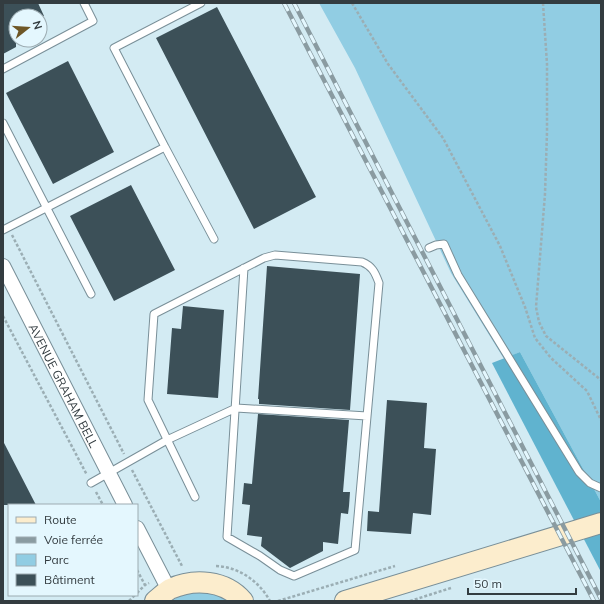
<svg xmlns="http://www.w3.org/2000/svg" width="604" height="604" font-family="Mulish,sans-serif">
<rect width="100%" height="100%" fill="#d3ebf3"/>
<!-- green -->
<path fill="#91cde3" d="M319,3H601V502L520,352L504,359L451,273L355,68Z
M198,592C210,592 220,595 230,601H171L186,593Z"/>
<!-- forest -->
<path fill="#60b3cf" d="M520,352L601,502V572L492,363Z"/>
<!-- building -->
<path fill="#3c5058" d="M3,3H38L44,16H16V47L3,54Z
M217,7L316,197L254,229L156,38Z
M68,61L114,152L53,184L6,93Z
M131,185L175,270L114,301L70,216Z
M267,266L360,274L350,410L259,404V399H258Z
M183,306L224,310L218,398L167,394L172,328L181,329Z
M387,400L427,403L424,448L436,449L431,515L413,513L411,534L367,531L368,511L379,512Z
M258,414L349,420L343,492H350L349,506L348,514L341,513L338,544L323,542V551L290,568L261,546L262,537L247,535L250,505L242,504L244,483L252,484Z
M3,441L36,505H3Z"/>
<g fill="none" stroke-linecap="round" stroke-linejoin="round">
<!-- lane casing -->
<g stroke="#798f98" stroke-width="9">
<path id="lane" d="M3,69L93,21L84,3
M3,123L91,294
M165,147L214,239
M3,230L165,147L114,48L201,3
M429,248L436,245L444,244L458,275L579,472L590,483L601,488
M91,483L167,440L236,408L367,416
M195,497L148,400L154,314L264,258L275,255L362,262C372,266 375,272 379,283L355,550L294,576L280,570L260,556L227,537L244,268"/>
</g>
<!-- street casing -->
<g stroke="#798f98" stroke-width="16">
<g id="street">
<path id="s1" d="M3,266L125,505"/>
<path d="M137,528L169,590"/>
</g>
</g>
<!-- secondary casing -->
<g stroke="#798f98" stroke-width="22">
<path id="secondary" d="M155,601C160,597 165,592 170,589C194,578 225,580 243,601
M345,601L601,523"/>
</g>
<!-- path -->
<path stroke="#9baeb4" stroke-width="2.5" stroke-dasharray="3 2" stroke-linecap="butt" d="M352,3L388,64L443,138L500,246L525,307L535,338L551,358L587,391L601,420
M543,3L547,64V132L545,194L536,307L539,322L546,336L601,380
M12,235L124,454
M3,316L87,475
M132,470L182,566
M96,492L103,505
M216,566C239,567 259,581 270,601
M137,570L145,585
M137,593L145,585L149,583
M129,601L135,595
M278,601L395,566
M410,601L451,588"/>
<!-- lane -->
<use href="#lane" stroke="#fff" stroke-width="7"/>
<!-- street -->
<use href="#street" stroke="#fff" stroke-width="14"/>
<!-- secondary -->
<use href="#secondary" stroke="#fcedcd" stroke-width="20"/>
<!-- rail casing -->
<g stroke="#8a9ba1" stroke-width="4.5">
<path id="rail" d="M284,3L594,601
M294,3L601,599"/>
</g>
<!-- rail -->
<use href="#rail" stroke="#e4f7fe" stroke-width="3" stroke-dasharray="9" stroke-linecap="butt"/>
</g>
<g text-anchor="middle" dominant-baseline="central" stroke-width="4" stroke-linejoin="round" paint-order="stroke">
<!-- street labels -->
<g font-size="12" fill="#333c40" stroke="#e4f7fe">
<text stroke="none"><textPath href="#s1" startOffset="134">AVENUE GRAHAM BELL</textPath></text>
</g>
</g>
<!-- border -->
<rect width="604" height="604" fill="none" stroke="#333c40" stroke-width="8"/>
<!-- legend -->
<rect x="8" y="504" width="130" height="92" fill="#e4f7fe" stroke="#9dacb2"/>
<rect x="16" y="517" width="20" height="6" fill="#fcedcd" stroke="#9dacb2"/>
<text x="44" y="524" font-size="12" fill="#333c40">Route</text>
<rect x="16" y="537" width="20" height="6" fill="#8a9ba1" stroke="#9dacb2"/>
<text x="44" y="544" font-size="12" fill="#333c40">Voie ferrée</text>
<rect x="16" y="554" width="20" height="12" fill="#91cde3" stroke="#9dacb2"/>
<text x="44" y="564" font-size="12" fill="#333c40">Parc</text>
<rect x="16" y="574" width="20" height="12" fill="#3c5058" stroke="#9dacb2"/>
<text x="44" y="584" font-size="12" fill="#333c40">Bâtiment</text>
<!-- north arrow -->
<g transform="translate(28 28) rotate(73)"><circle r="19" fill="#e4f7fe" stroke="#9dacb2"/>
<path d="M0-3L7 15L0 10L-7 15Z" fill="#6e5727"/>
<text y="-6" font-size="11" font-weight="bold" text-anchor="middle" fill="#333c40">N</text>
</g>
<!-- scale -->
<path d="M468 588v6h108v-6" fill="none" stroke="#333c40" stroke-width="2"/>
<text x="474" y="588" font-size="12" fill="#333c40" stroke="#e4f7fe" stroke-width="3" paint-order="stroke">50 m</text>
</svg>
